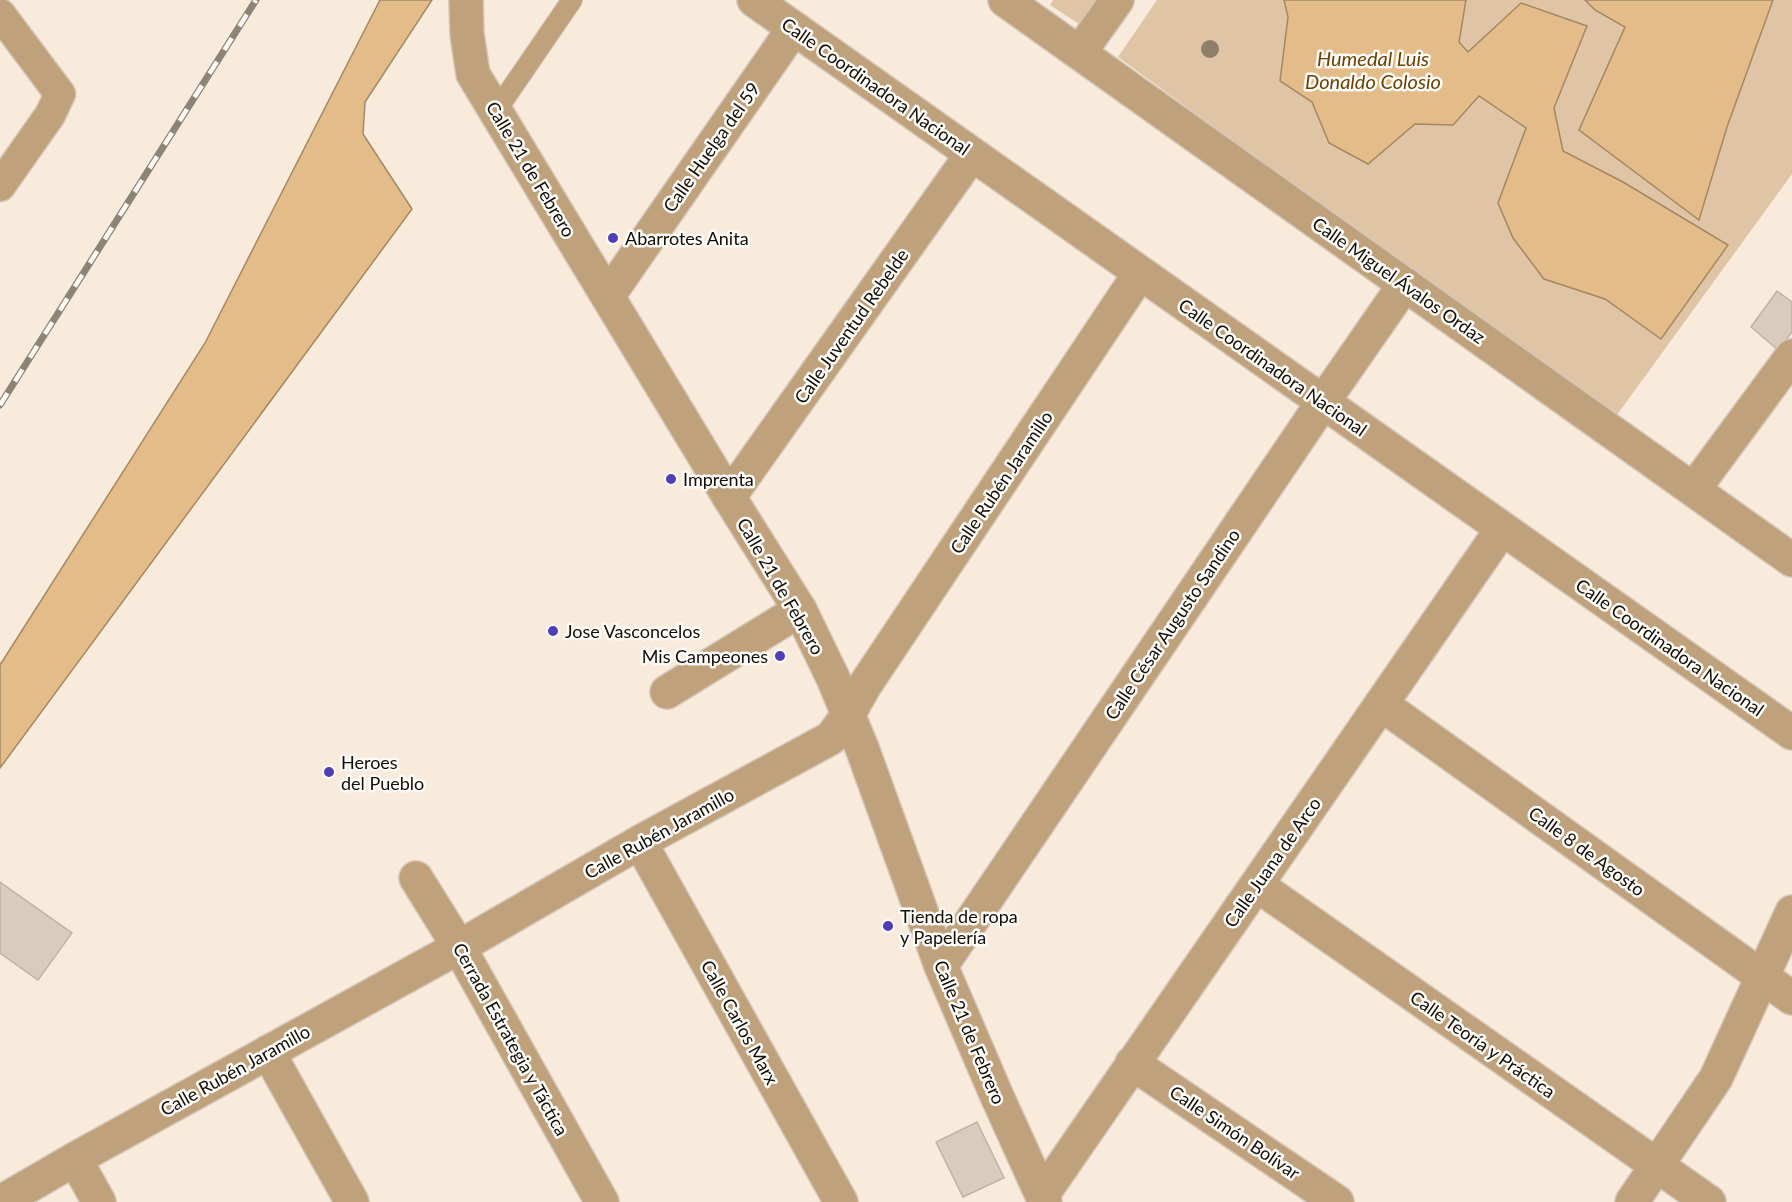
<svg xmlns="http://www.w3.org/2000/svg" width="1792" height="1202" font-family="Lato,sans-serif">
<rect width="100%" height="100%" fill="#f9ebdb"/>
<!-- green -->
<path fill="#dfc5a5" d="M1053,0H1110L1088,30L1050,5Z
M1157,0H1792V174L1614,419L1118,57Z"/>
<!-- water -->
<path fill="#e3bc8a" stroke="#a48863" stroke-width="1.5" d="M380,0H432L365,102L363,134L412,209L0,768V665L205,343Z
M1284,0H1466L1459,42L1468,52L1521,3L1587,26L1554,108L1563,151L1623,182L1728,245L1661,339L1605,299L1544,279L1513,238L1498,203L1526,128L1479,96L1453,125L1415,124L1368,164L1329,143L1312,102L1280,81L1288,17Z
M1585,0H1773L1727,127L1699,220L1579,130L1625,27L1595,10Z"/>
<!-- building -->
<path fill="#d9ccbc" stroke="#c0b3a3" stroke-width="1.5" d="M1777,291L1792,302V332L1778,350L1751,327Z
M0,882L72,933L38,980L0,953Z
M977,1122L1004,1178L963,1197L936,1142Z"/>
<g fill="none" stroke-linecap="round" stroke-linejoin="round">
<!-- service casing -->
<g stroke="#d4c7b9" stroke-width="22">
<path id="service" d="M496,111L572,0"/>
</g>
<!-- pedestrian casing -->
<g stroke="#d4c7b9" stroke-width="33">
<path id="pedestrian" d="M0,14L60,94L50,115L0,186"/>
</g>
<!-- minor casing -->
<g stroke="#d4c7b9" stroke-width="36">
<path id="minor" d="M754,0L1792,733
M1005,0L1792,560
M1080,52L1117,0
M608,296L794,28
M1694,489L1792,356
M729,497L972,154
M667,692L800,610
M1381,704L1792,998
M640,842L841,1202
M416,878L459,947L602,1202
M1257,885L1709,1202
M941,966L1323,402L1405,284
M268,1052L352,1202
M1132,1063L1337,1202
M75,1159L99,1202
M1043,1194L1502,529
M1,1202L75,1159L459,947L640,842L831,738L848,715L865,685L1140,273
M1632,1202L1716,1078L1792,912"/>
</g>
<!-- tertiary casing -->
<g stroke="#d4c7b9" stroke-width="36">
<path id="tertiary" d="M466,0L467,34L473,74L729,497L800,610L833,678L862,748L941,966L996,1094L1045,1202"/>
</g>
<!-- service -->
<use href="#service" stroke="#bfa17c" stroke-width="20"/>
<!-- pedestrian -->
<use href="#pedestrian" stroke="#bfa17c" stroke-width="30"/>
<!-- minor -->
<use href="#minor" stroke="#bfa17c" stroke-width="33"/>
<!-- tertiary -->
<use href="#tertiary" stroke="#bfa17c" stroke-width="33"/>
<!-- rail casing -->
<g stroke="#8d8478" stroke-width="7">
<path id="rail" d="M0,405L256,0"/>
</g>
<!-- rail -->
<use href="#rail" stroke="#fdfbf7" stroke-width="4.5" stroke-dasharray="14" stroke-linecap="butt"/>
</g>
<!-- trees -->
<circle fill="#8e7f6b" cx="1210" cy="49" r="9"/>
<!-- markers -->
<g fill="#4f3fb6" stroke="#fdfbf7" stroke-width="2">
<circle cx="613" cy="238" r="6"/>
<circle cx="671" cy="479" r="6"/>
<circle cx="553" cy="631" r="6"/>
<circle cx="780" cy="656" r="6"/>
<circle cx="329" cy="772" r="6"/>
<circle cx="888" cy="926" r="6"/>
</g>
<g text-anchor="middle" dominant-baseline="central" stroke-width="5" stroke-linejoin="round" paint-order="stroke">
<!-- street labels -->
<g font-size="18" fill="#110d07" stroke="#fdfbf7">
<text transform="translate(876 86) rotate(35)">Calle Coordinadora Nacional</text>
<text transform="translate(711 147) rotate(-55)">Calle Huelga del 59</text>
<text transform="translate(531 169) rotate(59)">Calle 21 de Febrero</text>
<text transform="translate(1399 280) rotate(35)">Calle Miguel Ávalos Ordaz</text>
<text transform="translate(851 326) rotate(-55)">Calle Juventud Rebelde</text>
<text transform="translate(1273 367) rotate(35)">Calle Coordinadora Nacional</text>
<text transform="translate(1001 482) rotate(-56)">Calle Rubén Jaramillo</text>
<text transform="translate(781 586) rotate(60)">Calle 21 de Febrero</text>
<text transform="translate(1172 624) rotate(-56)">Calle César Augusto Sandino</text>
<text transform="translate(1670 647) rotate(35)">Calle Coordinadora Nacional</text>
<text transform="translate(659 833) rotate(-29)">Calle Rubén Jaramillo</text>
<text transform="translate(1587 851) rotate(36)">Calle 8 de Agosto</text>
<text transform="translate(1272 862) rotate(-55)">Calle Juana de Arco</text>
<text transform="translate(740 1022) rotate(61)">Calle Carlos Marx</text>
<text transform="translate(970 1032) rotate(67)">Calle 21 de Febrero</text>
<text transform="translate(511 1039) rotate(61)">Cerrada Estrategia y Táctica</text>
<text transform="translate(1483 1044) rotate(35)">Calle Teoría y Práctica</text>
<text transform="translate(235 1070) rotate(-29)">Calle Rubén Jaramillo</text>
<text transform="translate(1235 1132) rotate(34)">Calle Simón Bolívar</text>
</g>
<!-- poi labels -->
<g font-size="18" fill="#110d07" stroke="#fdfbf7" text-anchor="start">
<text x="625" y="238">Abarrotes Anita</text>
<text x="683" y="479">Imprenta</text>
<text x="565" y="631">Jose Vasconcelos</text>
<text x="768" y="656" text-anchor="end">Mis Campeones</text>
<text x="341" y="762">Heroes<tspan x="341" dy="21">del Pueblo</tspan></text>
<text x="900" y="916">Tienda de ropa<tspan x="900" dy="21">y Papelería</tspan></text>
</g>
<!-- water labels -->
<g font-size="20" font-style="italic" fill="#694304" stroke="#fdfbf7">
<text x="1373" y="58">Humedal Luis<tspan x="1373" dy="23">Donaldo Colosio</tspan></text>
</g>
</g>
</svg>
